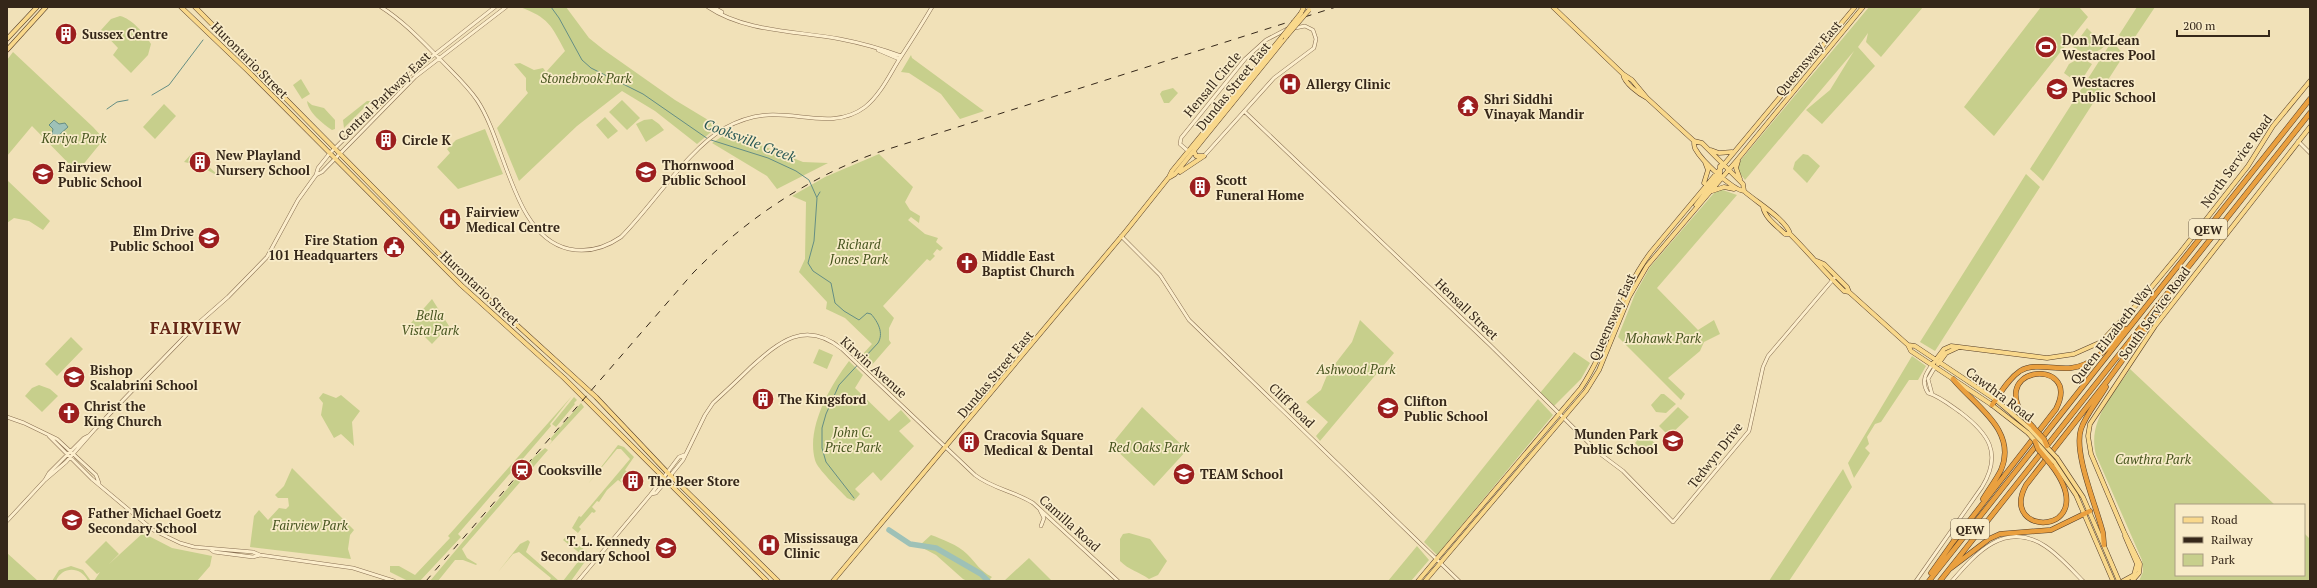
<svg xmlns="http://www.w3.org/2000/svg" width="2317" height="588" font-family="'PT Serif',serif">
<rect width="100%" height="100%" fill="#f1e1b8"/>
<!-- green -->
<path fill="#c7cf8c" d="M520,7H566L589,38L604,50L675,100L718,126L697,144L655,111L622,91L577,126L519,181L497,128L528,93L526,90V78L514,64L520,63L534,70L543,68L546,72L565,51C551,25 549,18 520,7Z
M1869,7H1923L1881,57L1866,42L1868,33L1858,47L1875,66L1822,124L1806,110L1830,90L1854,51L1745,180L1735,167Z
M2041,7H2079L2088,17L1994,136L1964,107Z
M2137,7H2155L2129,46L2119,35Z
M120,16C131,18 146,35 151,44L148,55L131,73L113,55L118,48L101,30L111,19Z
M2087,28L2105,46C2095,55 2084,55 2073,47Z
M2112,41L2124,55L2043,181L2030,169Z
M13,52L93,127L104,139L77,172L32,126L7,156V60Z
M911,55L912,58L984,111L960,119L941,94L909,73L901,72Z
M2078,59H2083L2092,64L2079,84L2064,73L2069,64Z
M301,79L310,94L302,99L293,85Z
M1173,88L1178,93L1169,103H1164L1160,94L1162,91Z
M622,100L640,118L627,130L609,112Z
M307,101L312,105L324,108L335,120V129L332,130C323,124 308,112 307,101Z
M367,101H371L344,128L343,120Z
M164,104L176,116L155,139L143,127Z
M605,117L618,131L608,139L596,125Z
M652,119L659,124L664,130L646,142L636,124L644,120Z
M485,129L503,174L458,189L437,167L450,153L447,149L456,140Z
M729,132L803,162L828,163L777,189L767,176L712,143Z
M193,152L220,177L198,165L184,162Z
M879,154L913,187L905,202L910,210L920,216L919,223L911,217L908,220L925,234L938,238L936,242L943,248L940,251L937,249L933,254L935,256L930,261L927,259L883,306L894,318L889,328V340L891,343L871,366L861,356L872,344L845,318L826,309L827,302L799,272L805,259L806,202L792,196L825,177Z
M1803,154L1808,155L1820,166L1807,183L1793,169L1795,162Z
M2026,174L2040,187L1935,351L1920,342Z
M7,180L50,221L43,230L29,221L14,218L7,223Z
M1720,189L1737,195L1657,288L1698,330L1714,320L1720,334L1704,342L1700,351L1668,378L1685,394L1681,400L1618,337L1635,294L1650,267L1714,193Z
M432,299L449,326L432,344L411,323Z
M1360,320L1394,353L1320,441L1316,436L1328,422L1306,402L1321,390L1328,373L1352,342Z
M71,337L83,349L57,376L45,364Z
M819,349L833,355L827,369L813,363Z
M1574,352L1590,363L1581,379L1554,406L1540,393Z
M1912,356L1926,366L1918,380H1909L1881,422L1875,424L1867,437L1869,444L1865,448L1870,453L1854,478L1848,463Z
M849,361L863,375L855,388L889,421L901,410L911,421L899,431L914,446L881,481L873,472L855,489L860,494L854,501L847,498C840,490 817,469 815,460C806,428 830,386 849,361Z
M2130,369L2275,505H2176V575H2304V533L2310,539V581H2139L2143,572L2142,560L2096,455C2087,421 2113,395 2130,369Z
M39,385L50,389L58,396L42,412L25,396L32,388Z
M323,393L336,398L341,395L360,411L352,422L354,446L341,434L334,438L321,415L323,403L319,398Z
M1661,394H1664L1676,404L1666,413L1656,412L1651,405Z
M572,396L550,424L551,426L458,534L461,537L420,581H408L390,572V566H399L415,575L450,538L448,536Z
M574,397L577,400L574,403L575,404L556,427L552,424Z
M1538,399L1553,415L1437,555L1424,542Z
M581,403L584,407L548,446L552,441L550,439Z
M1142,407L1187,450L1154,486L1111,445Z
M1678,407L1689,417L1669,436L1659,426Z
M1644,433L1658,446L1649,456L1635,443Z
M618,445L624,447L634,457L625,470L627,472L620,480L625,485L618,480L607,490L599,502L597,501L592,507L596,511L594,513L592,512L579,527L581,529L578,533L572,528L579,516L581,517L630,459L621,449H617L588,484Z
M545,448L548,450L462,549L467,558L477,564L476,565L463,560H455L438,581H430L534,457Z
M292,468L354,530L350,535L348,549L351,559L250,547L254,516L259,510L268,520L279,508L286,509L289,506L288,498H278L275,495L284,486Z
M1843,469L1852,487L1789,581H1769Z
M143,533L172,548L212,556L210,566L197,581H94L100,572L97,574L85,562L106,541L119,554L108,565Z
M1129,533L1150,539L1167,561L1158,575L1149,579C1139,572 1129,570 1120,561V539L1123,534Z
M931,535C942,539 958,545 967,554C977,564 979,570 992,577L988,581H967L963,579L936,555L919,546Z
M567,536L586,551L589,556L571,581H563L581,558L579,556L581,554L563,540Z
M528,540L530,542L526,552L559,581H549L551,578L519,552L513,554L498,572L520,544Z
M1417,546L1429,560L1411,581H1388Z
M7,553L38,581H7Z
M1029,558L1052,581H1004Z
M71,566L83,570L91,581H88C81,566 62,566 56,581H52L59,570Z"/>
<!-- water -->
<path fill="#9ec1b7" stroke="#658e84" d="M54,120L59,124L65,123L68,127L59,135L64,139L63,142L53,140L57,139L52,134L53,129L49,125Z"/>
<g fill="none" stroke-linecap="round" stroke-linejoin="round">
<!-- stream -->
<path stroke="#658e84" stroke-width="1" d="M551,7L559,18L582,60L591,68L643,94L708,139
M152,95L169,85L203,40
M107,109L117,102L128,100
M711,140L768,158L796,171L809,180L817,198L814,241L808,263L813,271L831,283L835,303L844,311L859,320L867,313L871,314C878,322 884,333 878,343L839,385L826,414L822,428V448L826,462L854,498
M817,197L820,192"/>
<!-- river -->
<path stroke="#9ec1b7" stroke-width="5.5" d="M889,530L910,544L936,548L981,574L988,581"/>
<!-- minor casing -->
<g stroke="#886f52" stroke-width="4">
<path id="minor" d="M381,7C403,21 420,39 438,57C451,71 466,84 477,100C506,143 513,237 569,249C588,253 605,248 621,237C652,206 689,148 725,128C738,121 753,116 768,115C801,113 836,129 865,107C879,96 888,78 897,63C909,44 921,26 932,7
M708,7C745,32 797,31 840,39C861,43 882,49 901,56
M713,7L722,12
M878,50L899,59
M1245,112L1490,345L1599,453L1623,471L1673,522L1749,431L1763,367L1768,356L1836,276
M2298,141L2310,153
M1188,151L1180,144L1181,138L1245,59L1266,40L1287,29
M1204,156L1274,78L1314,48L1316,39L1313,30L1305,26L1295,28
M316,175L322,172L415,77L506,7
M1121,236L1160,275L1189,320L1459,581
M1932,394L1928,379L1935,367
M7,417L24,423L57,439L96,475L99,483
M49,436L92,479L153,530L180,543L194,547L253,552L260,555L353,568L394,581
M45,480L66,462L95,429L195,326L228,297L267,257L298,200L316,175L318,168L330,153L411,73L495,7
M651,494L656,493L683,460L705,415L713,403C726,391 739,379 751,367C779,342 805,319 842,349L975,475C993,489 1014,491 1033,503L1118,581
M1040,510L1044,518L1041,526
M7,521L45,480L49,473L84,438L88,436
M210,549L214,552L253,557L260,555
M578,581L651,494L679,457L684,455
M1916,581L1982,487C2003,453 1988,433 1960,412C1950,405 1939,396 1928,393C1921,382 1925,374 1932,365
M1952,581C1976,553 2005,520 2045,546C2059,555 2071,569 2083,581"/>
</g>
<!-- major casing -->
<g stroke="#553d28" stroke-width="5">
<path id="major" d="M181,7L248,71L461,285L564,378L767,581
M195,7L439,254L596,397L667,472L778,581
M1553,7L1623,74L1632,80L1647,98
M1301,13L1304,7
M7,39L37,7
M7,50L46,7
M1623,74C1624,83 1639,94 1647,98L1694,141L1702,143L1743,184L1744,191
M1694,141C1694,144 1694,148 1696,150C1702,161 1733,190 1744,191C1756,202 1787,220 1790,234C1809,253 1825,273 1844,291L1849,292L1908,345L1915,346L1996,400L2030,429
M1711,150L1719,153L1732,152
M1194,151L1196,156H1204
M1738,161L1736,168L1740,179
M1180,172L1204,156
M1170,177L1175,174L1286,37
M1704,183L1708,170L1705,162
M1712,191L1724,187L1734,189
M1696,205L1720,174V166
M1763,207C1765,218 1777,226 1785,234H1790
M1817,261L1824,264L1847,287L1849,292
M1908,345L1911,351L1992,405L2028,433
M1938,364L1946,353L1959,347
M1932,365L1944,349L1951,346L2047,358L2074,354L2101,342L2141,300L2179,254L2248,166L2273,126L2310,81
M2057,458L2083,497L2119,581
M2054,462L2076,495L2113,581
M833,581L1126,231L1169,177L1172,171L1281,38
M1418,581L1581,388C1610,344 1619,294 1651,252L1855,7
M1425,581L1586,391L1599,370L1629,297L1647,266L1738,159L1863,7
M2123,581L2134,575L2137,564L2125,536
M2132,581L2139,573L2140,564L2124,532L2091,454L2088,436L2090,424L2155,326L2310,127"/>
</g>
<!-- highway casing -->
<g stroke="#553d28" stroke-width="5.5">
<path id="highway" d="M1953,379C1974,405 2018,430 2001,470C1996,480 1989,489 1983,499
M1992,405C2000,394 2008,379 2020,371C2035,362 2055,370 2071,368C2093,366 2112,344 2126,329
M2052,466C2104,536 1997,539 2026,485L2108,380L2157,313
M2104,545L2103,533C2097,508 2073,453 2081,429C2086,414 2098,401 2106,387
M1951,568L1989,539L2000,534L2051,530L2090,511
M1931,573L1953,542L2056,409C2084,354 1975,366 2033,427
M1929,581L2310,99
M1940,581L2310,113"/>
</g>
<!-- minor -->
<use href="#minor" stroke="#fceecc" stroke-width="3"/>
<!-- major -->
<use href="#major" stroke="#f9d88b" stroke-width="4"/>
<!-- highway -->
<use href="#highway" stroke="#eaa03f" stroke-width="4.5"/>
<!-- rail -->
<path stroke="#352719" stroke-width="1" stroke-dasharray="7 7" stroke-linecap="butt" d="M426,581L693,273C746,219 806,179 876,153L1336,7"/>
<!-- major-bridge casing -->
<g stroke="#553d28" stroke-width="5" stroke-linecap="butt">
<path id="major-bridge" d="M1286,37L1309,10
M1281,38L1301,13
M2030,429L2057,458
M2028,433L2054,462"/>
</g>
<!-- highway-bridge casing -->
<g stroke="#553d28" stroke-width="5.5" stroke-linecap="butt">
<path id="highway-bridge" d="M2033,427L2044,439L2047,446
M2035,441L2038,449L2052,466"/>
</g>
<!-- major-bridge -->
<use href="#major-bridge" stroke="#f9d88b" stroke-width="4"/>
<!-- highway-bridge -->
<use href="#highway-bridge" stroke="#eaa03f" stroke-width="4.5"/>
</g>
<!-- icons -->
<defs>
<g id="building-disc" transform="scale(1.15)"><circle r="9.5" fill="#9c1e1e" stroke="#f8ebc8"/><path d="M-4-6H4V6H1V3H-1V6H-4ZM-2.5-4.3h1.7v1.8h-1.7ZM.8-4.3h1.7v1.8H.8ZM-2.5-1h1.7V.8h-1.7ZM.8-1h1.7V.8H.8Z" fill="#fff"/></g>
<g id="stadium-disc" transform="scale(1.15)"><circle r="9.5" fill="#9c1e1e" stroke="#f8ebc8"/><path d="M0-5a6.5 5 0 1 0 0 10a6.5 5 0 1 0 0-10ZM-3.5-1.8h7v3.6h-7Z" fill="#fff"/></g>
<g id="hospital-disc" transform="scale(1.15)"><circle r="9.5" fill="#9c1e1e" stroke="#f8ebc8"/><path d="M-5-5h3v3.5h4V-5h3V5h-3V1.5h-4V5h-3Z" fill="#fff"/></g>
<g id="school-disc" transform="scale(1.15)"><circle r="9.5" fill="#9c1e1e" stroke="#f8ebc8"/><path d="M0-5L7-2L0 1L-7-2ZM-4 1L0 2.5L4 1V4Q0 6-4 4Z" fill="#fff"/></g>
<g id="temple-disc" transform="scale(1.15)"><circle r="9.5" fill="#9c1e1e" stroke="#f8ebc8"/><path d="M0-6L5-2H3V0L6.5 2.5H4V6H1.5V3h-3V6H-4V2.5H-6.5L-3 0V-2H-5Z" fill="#fff"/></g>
<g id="civic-disc" transform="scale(1.15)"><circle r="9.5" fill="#9c1e1e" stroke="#f8ebc8"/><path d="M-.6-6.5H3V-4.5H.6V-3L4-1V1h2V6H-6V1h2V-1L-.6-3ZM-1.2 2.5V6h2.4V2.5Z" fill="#fff"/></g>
<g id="church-disc" transform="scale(1.15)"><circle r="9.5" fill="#9c1e1e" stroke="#f8ebc8"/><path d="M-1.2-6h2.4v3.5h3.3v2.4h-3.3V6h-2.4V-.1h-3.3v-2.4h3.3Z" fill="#fff"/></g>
<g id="station-disc" transform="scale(1.15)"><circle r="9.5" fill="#9c1e1e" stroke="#f8ebc8"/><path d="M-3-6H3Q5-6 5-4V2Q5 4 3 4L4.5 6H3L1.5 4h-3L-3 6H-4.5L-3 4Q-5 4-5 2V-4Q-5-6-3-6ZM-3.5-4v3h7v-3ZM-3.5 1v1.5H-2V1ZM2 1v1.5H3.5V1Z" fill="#fff"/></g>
</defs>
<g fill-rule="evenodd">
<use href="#building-disc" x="66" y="34"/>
<use href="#stadium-disc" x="2046" y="47"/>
<use href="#hospital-disc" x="1290" y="84"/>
<use href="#school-disc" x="2057" y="89"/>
<use href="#temple-disc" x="1468" y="106"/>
<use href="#building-disc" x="386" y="140"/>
<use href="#building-disc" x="200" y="162"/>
<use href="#school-disc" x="646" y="172"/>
<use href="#school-disc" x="43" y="174"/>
<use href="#building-disc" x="1200" y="187"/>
<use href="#hospital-disc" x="450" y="219"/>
<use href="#school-disc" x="209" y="238"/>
<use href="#civic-disc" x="394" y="247"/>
<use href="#church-disc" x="967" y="263"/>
<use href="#school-disc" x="74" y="377"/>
<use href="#building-disc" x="763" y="399"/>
<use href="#school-disc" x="1388" y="408"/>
<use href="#church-disc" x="69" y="413"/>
<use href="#school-disc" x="1673" y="441"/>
<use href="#building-disc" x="969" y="442"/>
<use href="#station-disc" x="522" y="470"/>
<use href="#school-disc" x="1184" y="474"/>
<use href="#building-disc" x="633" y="481"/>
<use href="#school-disc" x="72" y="520"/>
<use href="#hospital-disc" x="769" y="545"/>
<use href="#school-disc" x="666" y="548"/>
</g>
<g text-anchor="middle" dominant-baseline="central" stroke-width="3.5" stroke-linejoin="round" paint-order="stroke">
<!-- shield labels -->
<g fill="#f8ebc8" stroke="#70624e" stroke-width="1">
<rect x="2189" y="219" width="38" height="20" rx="3"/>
<rect x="1951" y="519" width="38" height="20" rx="3"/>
</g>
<g font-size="12" font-weight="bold" fill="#352719">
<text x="2208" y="229">QEW</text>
<text x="1970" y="529">QEW</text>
</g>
<!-- poi labels -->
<g font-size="13" font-weight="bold" fill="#352719" stroke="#f8ebc8" text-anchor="start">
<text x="82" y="34">Sussex Centre</text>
<text x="2062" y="40">Don McLean<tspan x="2062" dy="15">Westacres Pool</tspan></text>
<text x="2072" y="82">Westacres<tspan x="2072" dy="15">Public School</tspan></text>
<text x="1306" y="84">Allergy Clinic</text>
<text x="1484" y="99">Shri Siddhi<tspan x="1484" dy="15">Vinayak Mandir</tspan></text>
<text x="402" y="140">Circle K</text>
<text x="216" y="155">New Playland<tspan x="216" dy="15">Nursery School</tspan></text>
<text x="662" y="165">Thornwood<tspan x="662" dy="15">Public School</tspan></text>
<text x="58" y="167">Fairview<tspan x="58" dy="15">Public School</tspan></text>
<text x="1216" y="180">Scott<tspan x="1216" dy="15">Funeral Home</tspan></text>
<text x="466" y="212">Fairview<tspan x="466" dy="15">Medical Centre</tspan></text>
<text x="194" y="231" text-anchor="end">Elm Drive<tspan x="194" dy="15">Public School</tspan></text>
<text x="378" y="240" text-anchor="end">Fire Station<tspan x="378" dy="15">101 Headquarters</tspan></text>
<text x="982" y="256">Middle East<tspan x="982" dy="15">Baptist Church</tspan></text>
<text x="90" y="370">Bishop<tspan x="90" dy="15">Scalabrini School</tspan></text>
<text x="778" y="399">The Kingsford</text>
<text x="1404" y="401">Clifton<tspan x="1404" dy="15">Public School</tspan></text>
<text x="84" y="406">Christ the<tspan x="84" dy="15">King Church</tspan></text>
<text x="1658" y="434" text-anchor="end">Munden Park<tspan x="1658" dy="15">Public School</tspan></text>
<text x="984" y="435">Cracovia Square<tspan x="984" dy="15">Medical &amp; Dental</tspan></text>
<text x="538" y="470">Cooksville</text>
<text x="1200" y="474">TEAM School</text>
<text x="648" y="481">The Beer Store</text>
<text x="88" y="513">Father Michael Goetz<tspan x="88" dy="15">Secondary School</tspan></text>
<text x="784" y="538">Mississauga<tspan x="784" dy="15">Clinic</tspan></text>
<text x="650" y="541" text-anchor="end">T. L. Kennedy<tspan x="650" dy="15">Secondary School</tspan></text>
</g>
<!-- street labels -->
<g font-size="13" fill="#352719" stroke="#f8ebc8">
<text transform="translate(1808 58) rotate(-50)">Queensway East</text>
<text transform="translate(250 60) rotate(45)">Hurontario Street</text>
<text transform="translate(1212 84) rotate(-50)">Hensall Circle</text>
<text transform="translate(1233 86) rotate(-51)">Dundas Street East</text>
<text transform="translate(384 96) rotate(-44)">Central Parkway East</text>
<text transform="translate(2236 161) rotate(-54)">North Service Road</text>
<text transform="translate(480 288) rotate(43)">Hurontario Street</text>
<text transform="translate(1467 309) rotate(44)">Hensall Street</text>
<text transform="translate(2154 313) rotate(-54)">South Service Road</text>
<text transform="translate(1612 317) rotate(-66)">Queensway East</text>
<text transform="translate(2111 334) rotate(-52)">Queen Elizabeth Way</text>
<text transform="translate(874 367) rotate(42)">Kirwin Avenue</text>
<text transform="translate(995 374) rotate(-50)">Dundas Street East</text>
<text transform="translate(2000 394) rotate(37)">Cawthra Road</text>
<text transform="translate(1292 405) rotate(44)">Cliff Road</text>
<text transform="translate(1715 455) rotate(-52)">Tedwyn Drive</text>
<text transform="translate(1070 523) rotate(42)">Camilla Road</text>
</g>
<!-- park labels -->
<g font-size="13" font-style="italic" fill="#46541e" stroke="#f8ebc8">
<text x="586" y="78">Stonebrook Park</text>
<text x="74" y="138">Kariya Park</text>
<text x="859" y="244">Richard<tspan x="859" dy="15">Jones Park</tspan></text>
<text x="430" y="315">Bella<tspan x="430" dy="15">Vista Park</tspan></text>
<text x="1663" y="338">Mohawk Park</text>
<text x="1356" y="369">Ashwood Park</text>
<text x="853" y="432">John C.<tspan x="853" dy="15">Price Park</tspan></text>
<text x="1149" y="447">Red Oaks Park</text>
<text x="2153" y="459">Cawthra Park</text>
<text x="310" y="525">Fairview Park</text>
</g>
<!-- water labels -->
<g font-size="14" font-style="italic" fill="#275754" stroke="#f8ebc8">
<text transform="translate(750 140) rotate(21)">Cooksville Creek</text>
</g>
<!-- district labels -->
<g font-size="17" font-weight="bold" letter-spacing="1" fill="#652615" stroke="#f8ebc8">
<text x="196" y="327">FAIRVIEW</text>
</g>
</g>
<!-- border -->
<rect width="2317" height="588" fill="none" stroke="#352719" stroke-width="16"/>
<!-- legend -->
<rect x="2175" y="504" width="130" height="72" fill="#f8ebc8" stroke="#aa9d82"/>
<rect x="2183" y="517" width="20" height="6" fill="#f9d88b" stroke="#aa9d82"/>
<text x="2211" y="524" font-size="12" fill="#352719">Road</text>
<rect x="2183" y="537" width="20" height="6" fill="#352719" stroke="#aa9d82"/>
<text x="2211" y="544" font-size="12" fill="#352719">Railway</text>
<rect x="2183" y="554" width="20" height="12" fill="#c7cf8c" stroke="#aa9d82"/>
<text x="2211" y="564" font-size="12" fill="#352719">Park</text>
<!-- scale -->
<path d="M2177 30v6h92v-6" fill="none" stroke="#352719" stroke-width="2"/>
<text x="2183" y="30" font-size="12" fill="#352719" stroke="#f8ebc8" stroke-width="3" paint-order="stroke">200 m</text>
</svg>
